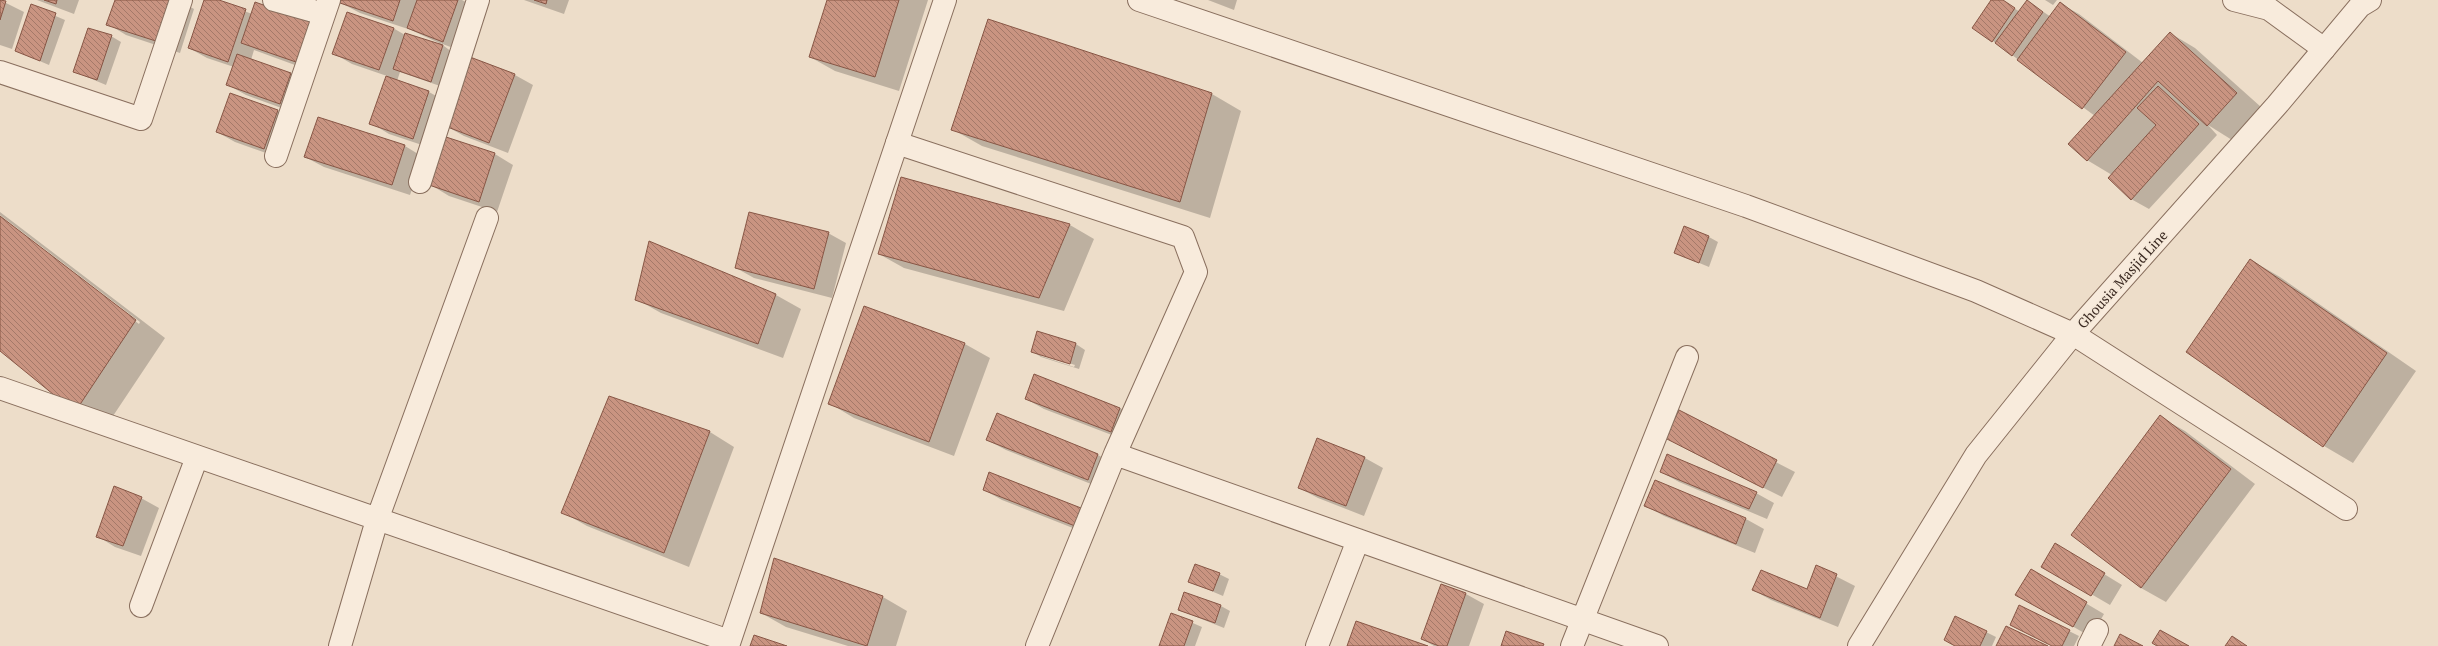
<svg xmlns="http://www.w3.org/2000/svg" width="2438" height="646" font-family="'PT Serif',serif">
<defs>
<pattern id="building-back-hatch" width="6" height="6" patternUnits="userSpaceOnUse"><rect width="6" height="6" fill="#c99481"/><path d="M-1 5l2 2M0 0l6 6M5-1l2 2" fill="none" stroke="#a47969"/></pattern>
</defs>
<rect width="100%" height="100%" fill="#edddc9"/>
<!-- shadow -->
<path fill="#0003" fill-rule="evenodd" d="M0,0L24,12L12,49L0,45Z
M37,0H79L74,14Z
M116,0H178L194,9L180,53L126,35L108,24Z
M205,0H216L252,14L310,23L314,72L254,50L251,60L290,74L308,84L298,114L246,95L228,85L234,67L207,58L189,48Z
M342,0H462L477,8L461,51L440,43L452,52L440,86L400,72L397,81L429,92L447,102L431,148L389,134L371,123L387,76L352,64L333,53L393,28L405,35L438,45L439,43L411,30L360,13L341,3Z
M524,0H569L564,14Z
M828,0H928L899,91L835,71L810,57Z
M1208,0H1237L1234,10Z
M1992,0H2002L2020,12L2027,1L2051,17L2061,4L2079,14L2143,63L2170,33L2195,48L2261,107L2232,140L2208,125L2217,135L2149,209L2131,199L2112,175L2087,160L2095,116L1993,41Z
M2045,0H2057L2053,5Z
M32,6L65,20L49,65L16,51Z
M111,36L121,42L106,85L75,72Z
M515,75L533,85L508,153L464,136L446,126Z
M231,94L278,111L296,122L283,159L235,142L217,132Z
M1212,94L1241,111L1210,218L982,146L952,129Z
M318,119L405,146L423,157L410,195L324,167L305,157Z
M447,138L495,154L513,165L497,212L449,196L431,185Z
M0,212L165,338L105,428L0,350V217L139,324L140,322L0,215Z
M1070,225L1094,239L1064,311L904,268L879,254Z
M828,233L846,243L832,298L754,278L736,268Z
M1709,237L1718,242L1709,267L1675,253Z
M650,242L776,295L801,309L783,358L661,313L636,299Z
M2251,260L2280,277L2416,371L2353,463L2324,446L2188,352Z
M864,307L965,344L990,358L954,456L854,418L829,403Z
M1076,344L1085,350L1079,369L1041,357L1032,351ZM1041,354L1075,365L1074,367L1041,356Z
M1035,375L1120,408L1138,419L1130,442L1044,409L1026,399Z
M1679,412L1795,472L1782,497L1684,448Z
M997,414L1098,455L1116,465L1106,490L1006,450L987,440Z
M2160,417L2185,431L2255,484L2166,602L2141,588L2072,534Z
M710,432L734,447L689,567L587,526L562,512Z
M1365,458L1383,468L1364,516L1318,498L1299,488Z
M1661,472L1756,493L1774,503L1767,519L1679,482Z
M990,474L1081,509L1099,520L1093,536L1002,500L984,490Z
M1656,482L1746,519L1764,529L1755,553L1664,516L1646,506Z
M141,498L159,508L141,556L115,547L97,536Z
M2073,555L2122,585L2110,605L2043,566Z
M1816,566L1855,586L1838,627L1771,600L1753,590H1807Z
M2031,571L2104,614L2091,637L2017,594Z
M1219,574L1229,579L1223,596L1190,582Z
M1442,585L1466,594L1484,604L1469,646H1434L1422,639Z
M883,597L907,611L896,646H848L786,627L761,613Z
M1221,606L1230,611L1224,628L1179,610Z
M1172,614L1202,627L1195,646H1160Z
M1956,617L1996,637L1992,646H1956Z
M2069,631L2079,636L2074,646H2052Z"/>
<!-- building -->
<path fill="url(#building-back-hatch)" stroke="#875645" d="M0,0L6,1L0,20Z
M44,0H57L56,4Z
M115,0H175L162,43L106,25Z
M204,0H219L246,9L228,62L188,48Z
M341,0H400L393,21L340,3Z
M417,0H458L443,42L407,28Z
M534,0H547L546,4Z
M827,0H899L875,77L809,57Z
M1991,0H2003L2015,8L1992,42L1972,28Z
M2027,0L2043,12L2012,56L1995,43Z
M255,2L311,22L296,62L241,43Z
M2060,2L2126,52L2082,109L2017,60Z
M31,4L56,13L40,61L15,51Z
M347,12L394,28L379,70L332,54Z
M988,19L1212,93L1180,202L951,130Z
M88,28L112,35L97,80L73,72Z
M2170,32L2237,93L2207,126L2158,81L2087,161L2068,144Z
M405,33L443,45L431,82L393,69Z
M237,54L291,73L280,104L226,85Z
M470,57L515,74L489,143L445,126Z
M386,76L429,91L413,139L369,124Z
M2158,86L2199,124L2131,200L2108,178L2156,125L2137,108Z
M230,93L278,110L264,149L216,132Z
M318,117L405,145L392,185L304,157Z
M446,137L495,153L479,202L429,185Z
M901,177L1070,224L1039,298L878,254Z
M749,212L829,232L814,289L735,268Z
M0,216L136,320L75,412L0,351Z
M1684,226L1709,236L1699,263L1674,253Z
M649,241L776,294L758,344L635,300Z
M2250,259L2387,353L2323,447L2186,352Z
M864,306L965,343L929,442L828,404Z
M1037,331L1076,343L1070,364L1031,352Z
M1034,374L1120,408L1111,432L1025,399Z
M609,396L710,431L664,553L561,513Z
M1679,410L1777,460L1763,488L1665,438Z
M997,413L1098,454L1088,480L986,440Z
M2160,415L2231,469L2141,588L2071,535Z
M1317,438L1365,457L1346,506L1298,488Z
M1667,454L1757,492L1749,509L1660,472Z
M989,472L1081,508L1075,526L983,490Z
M1655,480L1746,518L1736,544L1644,506Z
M114,486L142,497L123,546L96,537Z
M2055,543L2105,573L2091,596L2041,567Z
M774,558L883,596L867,646L760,613Z
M1195,564L1220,573L1213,591L1188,582Z
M1816,565L1837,574L1820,618L1752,590L1761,570L1807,589Z
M2031,569L2087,602L2073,627L2015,595Z
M1441,584L1466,593L1447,646H1439L1421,639Z
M1184,592L1221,605L1215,623L1178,610Z
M2019,605L2070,630L2062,646H2052L2010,625Z
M1171,613L1193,621L1184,646H1159Z
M1955,616L1987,631L1980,646H1955L1944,640Z
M1356,621L1428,646H1347Z
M2006,626L2048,646H1996Z
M2160,630L2189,646H2157L2152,643Z
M1506,631L1544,644L1543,646H1501Z
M2120,634L2143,646H2114Z
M754,635L787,646H750Z
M2232,636L2247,646H2225Z"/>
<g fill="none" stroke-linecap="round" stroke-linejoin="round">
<!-- minor casing -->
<g stroke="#896f5e" stroke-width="24">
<path id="minor" d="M274,0L324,14
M1139,0L1746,206L1976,291L2073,334L2346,509
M0,72L141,119L181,0
M897,143L1183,237L1196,272L1115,454L1037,646
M276,156L329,0
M420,182L478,0
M0,388L729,641
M1115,454L1657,646
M141,606L197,457
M340,646L377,520L487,218
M1317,646L1358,540
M1572,646L1687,357
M1859,646L1976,455L2073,334L2277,105L2324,49
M2089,646L2097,630"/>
</g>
<!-- tertiary casing -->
<g stroke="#896f5e" stroke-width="24">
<path id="tertiary" d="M2234,0L2269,9L2324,49L2360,6L2370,0
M728,646L945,0"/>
</g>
<!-- minor -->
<use href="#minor" stroke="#f8ebdc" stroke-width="22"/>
<!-- tertiary -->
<use href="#tertiary" stroke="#f8ebdc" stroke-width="22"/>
</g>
<g text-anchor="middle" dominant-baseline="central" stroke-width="3" stroke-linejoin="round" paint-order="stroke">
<!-- street labels -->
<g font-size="14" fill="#3a2921" stroke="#f5e8d8">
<text transform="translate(2122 279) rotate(-48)">Ghousia Masjid Line</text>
</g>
</g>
</svg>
